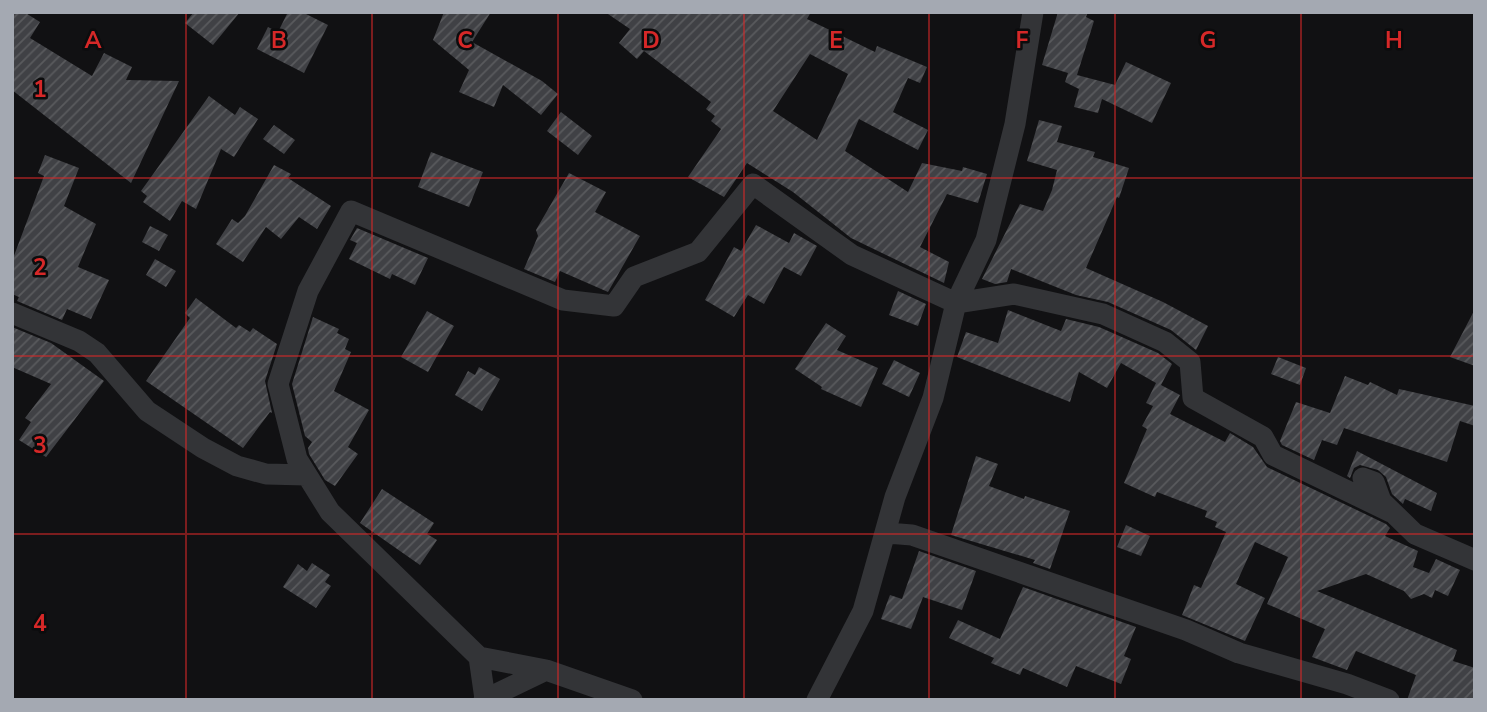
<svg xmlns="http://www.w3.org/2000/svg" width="1487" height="712" font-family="'Nunito Sans',sans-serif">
<defs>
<pattern id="building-hatch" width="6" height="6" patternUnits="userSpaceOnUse" patternTransform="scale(1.75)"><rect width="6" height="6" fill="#404145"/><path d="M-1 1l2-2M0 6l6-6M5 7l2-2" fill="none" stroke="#595a5d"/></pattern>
</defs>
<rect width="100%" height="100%" fill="#111113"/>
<!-- building -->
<path fill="url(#building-hatch)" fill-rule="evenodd" d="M12,12H24L40,22L30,38L92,76L104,53L132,67L126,80L179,81L131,183L12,90Z
M194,12H240L213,45L185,23Z
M288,12H302L328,25L304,73L257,49L268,27L278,32Z
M444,12H491L472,42L542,81L558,94L541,115L503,85L494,107L459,92L469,70L433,40Z
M605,12H811L807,19L875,52L877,46L927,67L920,83L908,78L893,112L928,130L918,150L859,119L845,151L908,192L922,163L962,171L963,167L987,174L978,203L947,194L920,247L949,262L944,283L851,238L793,192L747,163L724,197L688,177L721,129L711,121L715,116L706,109L711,102L644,51L637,59L619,43L630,29ZM810,54L848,74L817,140L773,111Z
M1058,12H1088L1086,17L1094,21L1077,75L1115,85L1126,62L1171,83L1152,123L1102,99L1098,113L1074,107L1079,89L1065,82L1068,73L1042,65Z
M209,96L235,115L240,107L258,119L234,157L221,149L196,209L182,201L170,221L143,202L147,196L141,191Z
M561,112L592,136L578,155L547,131Z
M1039,120L1062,126L1057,142L1095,152L1093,157L1129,168L1119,198L1117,197L1086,268L1163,302L1208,326L1196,350L1171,330L1108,302L1076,295L1011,269L1007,282L995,284L982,279L1020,204L1043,211L1052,190L1057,170L1027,161Z
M274,125L295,140L284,154L263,139Z
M431,152L483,172L469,207L418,187Z
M45,155L79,168L64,206L96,224L78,267L109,280L91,319L67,309L62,320L17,301L19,297L12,294V261L44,176L38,173Z
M274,165L291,174L288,178L331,206L317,229L299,217L281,239L266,227L243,262L216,244L232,219L238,223L245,216Z
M569,173L606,192L595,212L640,236L608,292L560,271L555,282L524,269L538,236L536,230Z
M756,225L789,243L794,233L817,246L801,276L784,267L764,304L748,295L734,317L705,300L734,247L741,251Z
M150,226L168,235L159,251L142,242Z
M357,228L428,258L415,285L392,274L390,279L349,259L357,243L350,240Z
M155,259L176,271L166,287L146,275Z
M898,291L926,304L918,326L889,315Z
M196,298L236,328L239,325L250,332L253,328L277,344L265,381L272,413L270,412L243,448L146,381L190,318L185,313Z
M1475,309V366L1450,357Z
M1008,310L1061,331L1066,319L1099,327L1158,353L1172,364L1161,385L1180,395L1170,414L1225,442L1230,433L1253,447L1267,467L1386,524L1390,528L1385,536L1418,551L1413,567L1429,573L1436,559L1460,570L1448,596L1435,590L1432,598L1424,594L1411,599L1404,591L1366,574L1317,591L1457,650L1453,661L1475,668V700H1407L1416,675L1356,651L1347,670L1312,657L1325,629L1267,604L1288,557L1255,542L1236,584L1265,598L1245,641L1182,615L1194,585L1201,588L1226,532L1215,527L1217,522L1205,517L1207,511L1157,492L1155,497L1124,483L1147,429L1142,426L1153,406L1146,403L1156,383L1121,363L1107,388L1079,372L1070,402L957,357L966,332L998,343Z
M427,311L454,326L428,372L401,357Z
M313,317L339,329L337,333L349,339L345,349L351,352L334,391L369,410L348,447L358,454L335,486L325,480L309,454L308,448L312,442L305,436L292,384Z
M826,323L846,336L837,350L878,368L861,407L821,389L822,387L795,369Z
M12,327L51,343L104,381L46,457L19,440L31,422L25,418L51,384L12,367Z
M1278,357L1306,368L1300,385L1271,374Z
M894,360L920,373L909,397L882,384Z
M479,367L500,379L482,411L455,395L468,371L475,375Z
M1345,376L1368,385L1370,382L1397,395L1399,389L1475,406V426L1460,421L1447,462L1344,428L1337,445L1322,440L1314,460L1282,445L1280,441L1296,402L1330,413Z
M1357,451L1437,493L1431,511L1405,499L1403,504L1392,494L1386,477L1378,470L1360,465L1354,468L1350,478L1347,476Z
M976,456L998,464L989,486L1024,499L1025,496L1070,511L1050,569L1033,563L1035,560L951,535Z
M382,489L434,523L427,534L437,540L420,565L360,523Z
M1126,525L1150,536L1141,556L1117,547Z
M919,551L976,571L962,610L923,597L911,629L881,619L890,595L902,599Z
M312,563L330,575L325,582L331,586L316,608L283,587L298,564L307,571Z
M1023,587L1136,627L1124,656L1131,659L1121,684L1076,666L1067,687L1023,668L1020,675L991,663L994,658L949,638L958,620L1000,639Z"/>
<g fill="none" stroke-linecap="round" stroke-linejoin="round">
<!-- minor -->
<path stroke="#333437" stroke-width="21" d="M12,313L79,341L97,353L147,411L203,448L237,466L266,474L306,475
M1363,478L1374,482L1381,501L1415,534L1475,560
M887,533L912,535L1186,630L1239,653L1347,684L1389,700
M479,657L485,699
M546,670L479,657L330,512L297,459L278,384L308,291L351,211L563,300L614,306L634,277L698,252L753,184L852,255L956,303L1014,294L1103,314L1165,342L1190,362L1193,398L1263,437L1273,455L1391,512
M484,700L546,670L632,700
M817,700L863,611L895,497L933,398L956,303L986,240L1015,124L1033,12"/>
</g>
<!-- grid -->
<path fill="none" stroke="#d62828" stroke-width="2" stroke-opacity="0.55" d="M186,12V700M372,12V700M558,12V700M744,12V700M929,12V700M1115,12V700M1301,12V700M12,178H1475M12,356H1475M12,534H1475"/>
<g font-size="23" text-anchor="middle" font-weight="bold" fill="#d62828" stroke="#0c0c0d" stroke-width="5" stroke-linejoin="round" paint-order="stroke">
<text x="93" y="48">A</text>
<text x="279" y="48">B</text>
<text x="465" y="48">C</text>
<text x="651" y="48">D</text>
<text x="836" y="48">E</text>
<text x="1022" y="48">F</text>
<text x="1208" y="48">G</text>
<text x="1394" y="48">H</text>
<text x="40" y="97">1</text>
<text x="40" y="275">2</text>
<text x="40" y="453">3</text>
<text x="40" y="631">4</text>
</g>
<!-- border -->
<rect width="1487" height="712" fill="none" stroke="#a4a9b2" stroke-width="28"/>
</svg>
